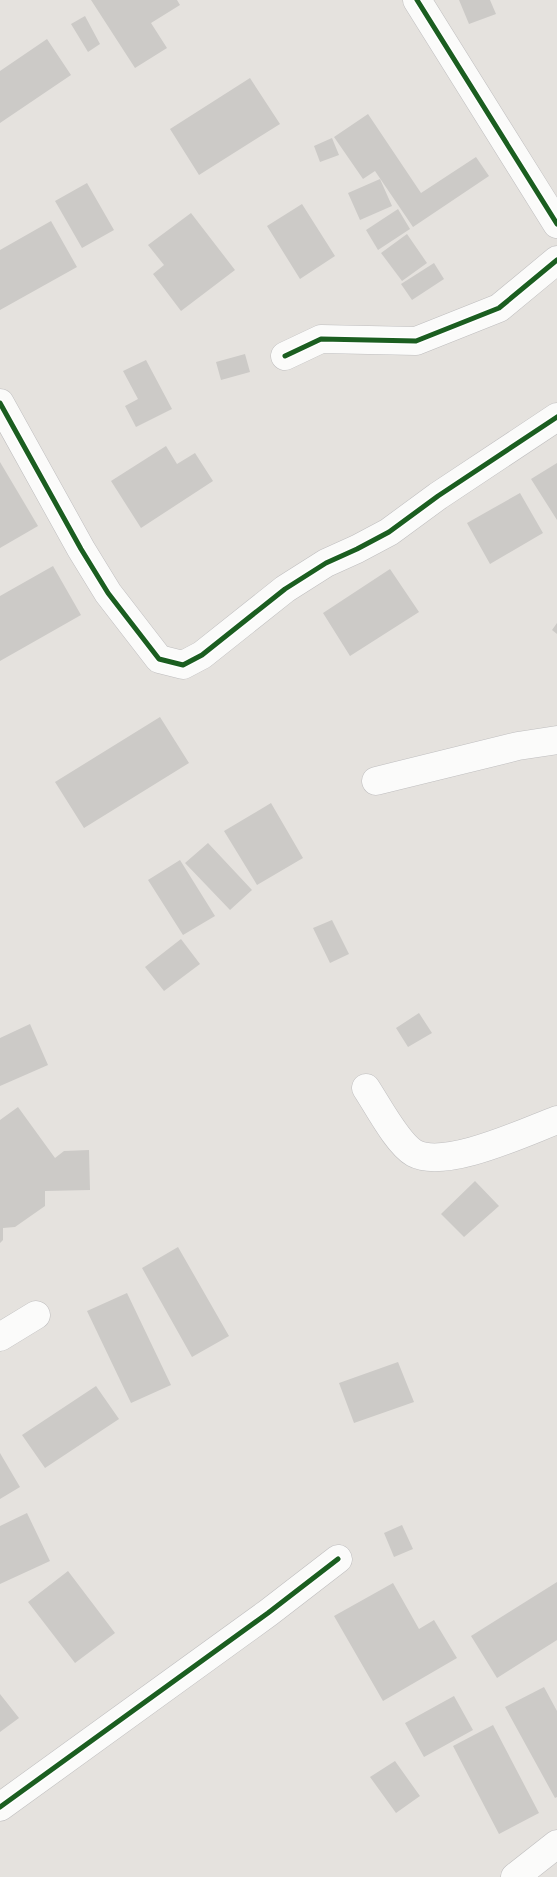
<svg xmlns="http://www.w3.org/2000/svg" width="557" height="1877" font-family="Poppins,sans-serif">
<rect width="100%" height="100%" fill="#e5e2de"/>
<!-- building -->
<path fill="#cccac7" d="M91,0H177L180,5L151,23L167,48L135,68Z
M459,0H490L496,14L469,24Z
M85,16L100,44L88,52L71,24Z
M47,39L71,75L0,123V71Z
M250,78L280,124L199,175L170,129Z
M368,114L421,193L476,157L489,176L413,227L375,171L363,179L334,137Z
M332,138L339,155L320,162L314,146Z
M380,179L392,206L360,220L348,193Z
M87,183L114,230L82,248L55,201Z
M302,204L335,256L300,279L267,226Z
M398,209L410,229L378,250L366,230Z
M191,213L235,270L181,311L153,274L164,265L148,245Z
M51,221L77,267L0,310V250Z
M407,234L427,263L402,281L381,253Z
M434,263L444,279L412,300L401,284Z
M245,354L250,372L221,380L216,362Z
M146,360L172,409L136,427L125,406L138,399L123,371Z
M166,446L177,464L195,453L213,481L141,528L111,481Z
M0,462L38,526L0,548Z
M557,463V520L531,479Z
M520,493L543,533L490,564L467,523Z
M53,566L81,615L0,661V596Z
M390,569L419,612L350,656L323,613Z
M557,623V634L552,630Z
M160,717L189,763L84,828L55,782Z
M271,803L303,858L257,885L224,831Z
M208,843L252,890L230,910L185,863Z
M180,860L215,916L183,935L148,880Z
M332,920L349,954L330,963L313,928Z
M181,939L200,964L164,991L145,967Z
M419,1013L432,1033L408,1047L396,1028Z
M30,1024L48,1065L0,1086V1038Z
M18,1107L55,1158L64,1151L89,1150L90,1190L45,1191V1206L15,1227L3,1228V1240L0,1243V1120Z
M475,1181L499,1206L464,1237L441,1214Z
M178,1247L229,1336L192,1357L142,1268Z
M127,1293L171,1385L131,1403L87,1311Z
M398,1362L414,1402L354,1423L339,1383Z
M96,1386L119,1419L45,1468L22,1435Z
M0,1453L20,1487L0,1499Z
M27,1513L50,1561L0,1584V1526Z
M402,1525L413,1549L394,1557L384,1533Z
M68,1571L115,1633L75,1663L28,1602Z
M557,1582V1640L497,1678L471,1636Z
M393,1583L419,1629L434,1620L457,1658L383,1701L334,1616Z
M544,1687L557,1711V1797L555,1798L505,1707Z
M0,1694L19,1718L0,1732Z
M454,1696L473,1730L424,1757L405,1723Z
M493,1725L539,1813L499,1834L453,1746Z
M395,1761L420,1796L396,1813L370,1777Z"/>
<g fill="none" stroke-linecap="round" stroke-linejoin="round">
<!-- minor casing -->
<g stroke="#bfbebf" stroke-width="29">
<path id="minor" d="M417,0L557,224
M285,356L321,339L416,341L499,308L557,260
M0,403L81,549L108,593L159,659L183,665L202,655L285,589L326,563L357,549L389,532L438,496L557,417
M376,781L518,746L557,740
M366,1088C378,1106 397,1143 414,1153C445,1170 525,1132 557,1120
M0,1337L36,1315
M0,1807L268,1613L338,1559
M515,1877L557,1844"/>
</g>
<!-- minor -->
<use href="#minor" stroke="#fbfbfa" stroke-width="28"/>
<!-- cycleway casing -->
<g stroke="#fff" stroke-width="8">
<path id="cycleway" d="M417,0L557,224
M285,356L321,339L416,341L499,308L557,260
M0,403L81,549L108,593L159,659L183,665L202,655L285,589L326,563L357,549L389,532L438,496L557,417
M0,1807L268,1613L338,1559"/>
</g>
<!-- cycleway -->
<use href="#cycleway" stroke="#1b5e20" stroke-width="5"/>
</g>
</svg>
